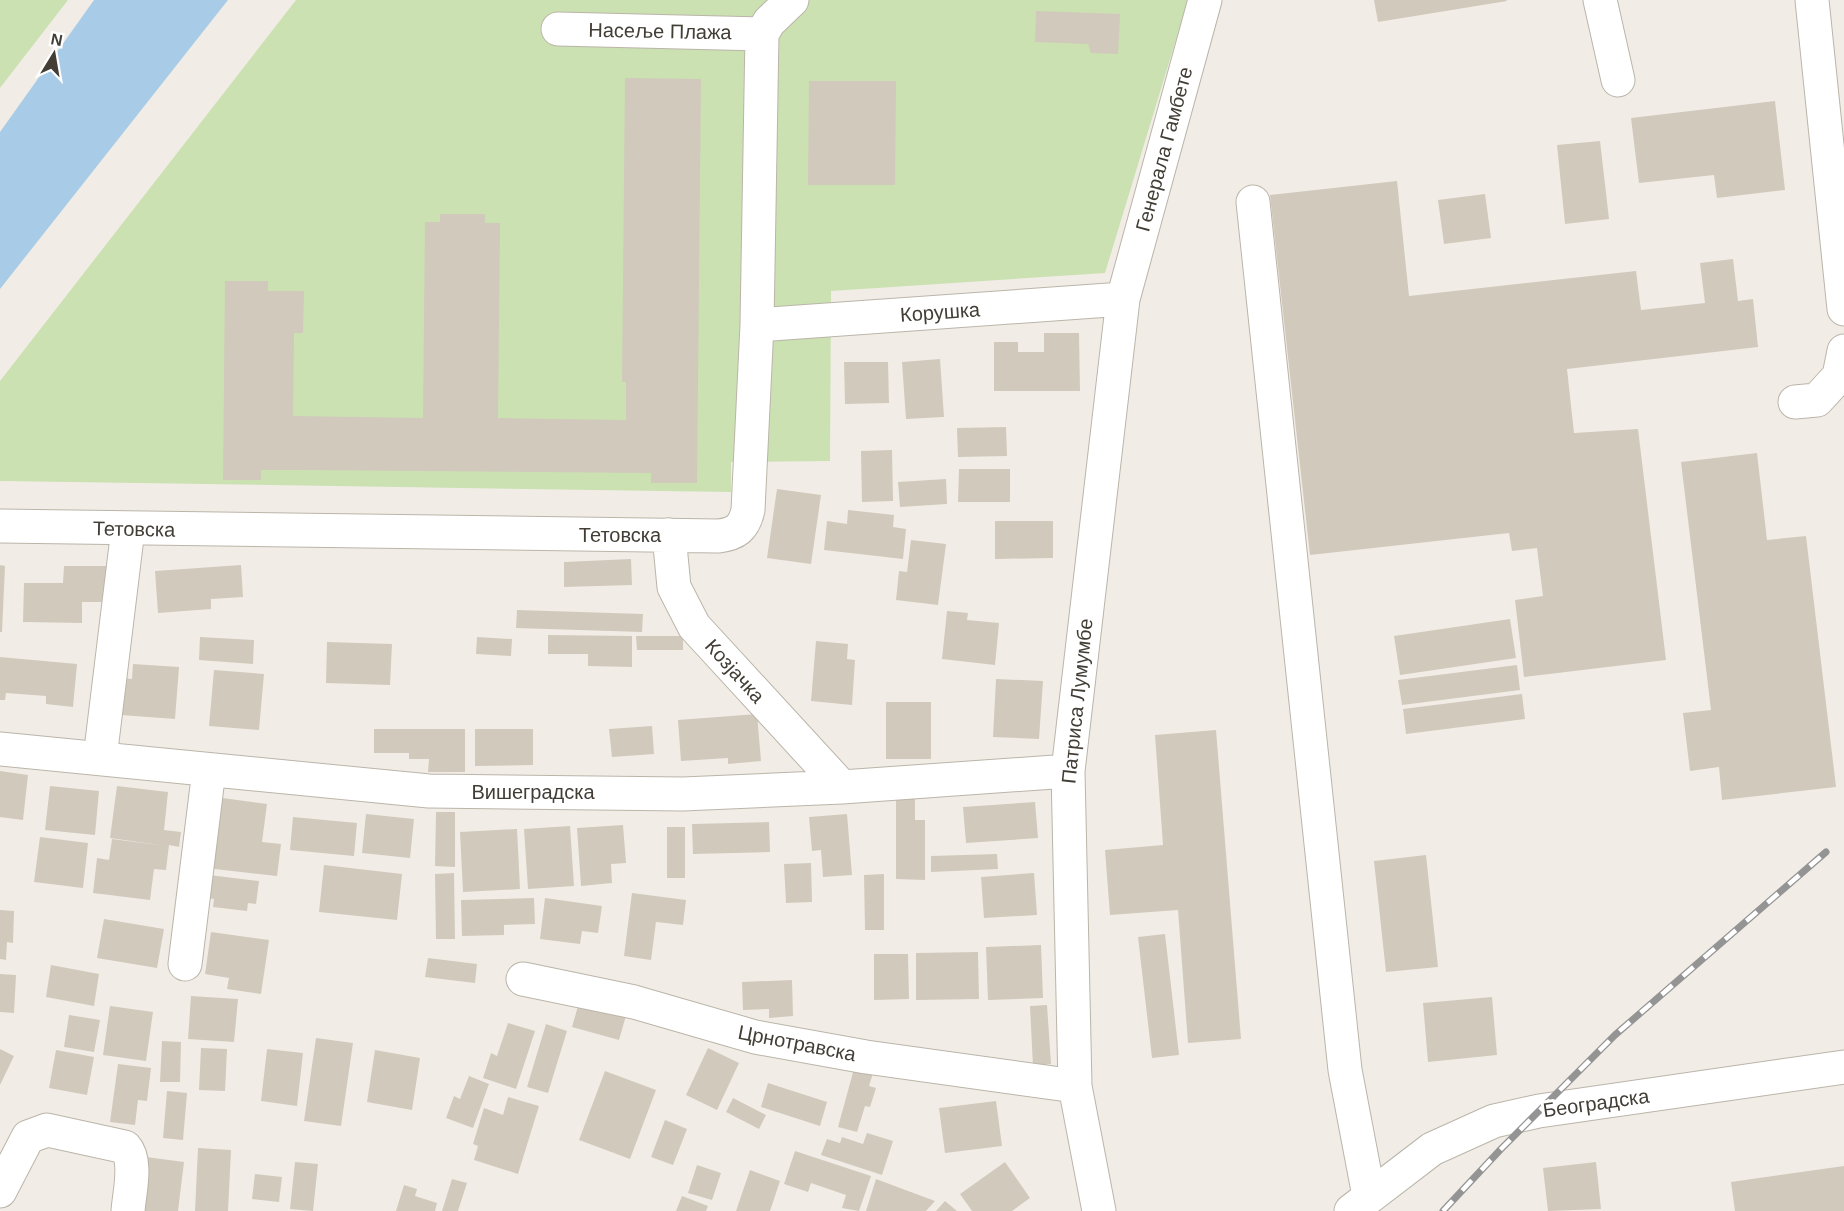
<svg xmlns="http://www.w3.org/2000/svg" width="1844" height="1211" font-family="Helvetica,sans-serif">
<rect width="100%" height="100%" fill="#f1ede6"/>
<!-- green -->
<path fill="#cbe1b2" d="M0,0H68L0,88Z
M296,0H1188L1105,273L831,291L830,461L731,462V492L0,481V381Z"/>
<!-- water -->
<path fill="#a8cce7" d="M94,0H228L0,289V132Z"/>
<!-- building -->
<path fill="#d1c9bc" d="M1374,0H1506L1507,1L1378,22Z
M1036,11L1120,14L1118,54L1091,53L1088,44L1035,42Z
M625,78L701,79L697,483H651V473L303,470H261V480H223L225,281H268V291H304L303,333H294L293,416L423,418L425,222H440V214H485V223H500L498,418L626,420V382H622Z
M809,81H896L895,185H808Z
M1775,101L1785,190L1717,198L1714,175L1639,183L1631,118Z
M1600,141L1609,219L1565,224L1557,145Z
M1397,181L1409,296L1636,271L1641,310L1705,303L1700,263L1733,259L1738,301L1753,299L1758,347L1567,369L1574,433L1638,429L1666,660L1524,677L1515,600L1543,596L1537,548L1512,551L1509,533L1310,555L1270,195Z
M1485,194L1491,238L1444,244L1438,200Z
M1044,333H1079L1080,391H994V342H1018V352H1044Z
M940,359L944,417L906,419L902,362Z
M844,362H888L889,403L845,404Z
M1006,427L1007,456L958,457L957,428Z
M892,450L893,501L862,502L861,451Z
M1757,453L1767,540L1806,536L1836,787L1722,800L1719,767L1690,771L1683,713L1711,710L1681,462Z
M959,469H1010V502H958Z
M946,479L947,504L900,507L898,482Z
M777,489L821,495L811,564L767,558Z
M848,510L894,515L893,527L906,529L903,559L824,550L827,521L847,524Z
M995,521H1053V558L995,559Z
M911,540L946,544L938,605L896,600L899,571L907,572Z
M631,559L632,585L564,587V562Z
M0,565L5,566L2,632H0Z
M241,565L243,597L211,599V609L158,613L155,571Z
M64,566H107V602H82V623L23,622L24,583H63Z
M517,610L643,614L642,632L516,628Z
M947,611L968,613L967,620L999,623L995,665L942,659Z
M1510,619L1516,658L1400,675L1394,636Z
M548,635L632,636V667L588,666V654H548Z
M636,636H683V650H637Z
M200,637L254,640L253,664L199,660Z
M477,637L512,639L511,656L476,654Z
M816,641L848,644L847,659L855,660L852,705L811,701Z
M327,642L392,644L390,685L326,683Z
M0,657L77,664L73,707L46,704V696L6,693L5,700H0Z
M133,664L179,667L175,719L121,715L123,678L132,679Z
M1517,665L1520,690L1402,705L1398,680Z
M214,670L264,674L259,730L209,726Z
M996,679L1043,681L1039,739L993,737Z
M1522,694L1525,719L1406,734L1403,709Z
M886,702H931V759H886Z
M757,714L761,761L728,764V758L681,761L678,720Z
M652,726L654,754L612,757L609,729Z
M374,729H465V772H428L429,759H409V753H374Z
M475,729H533V765L475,766Z
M1216,730L1241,1039L1188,1043L1178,910L1110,915L1105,850L1163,845L1155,735Z
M0,771L28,775L23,820L0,817Z
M50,786L99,791L95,835L45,830Z
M117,786L168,792L164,830L181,832L179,847L169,845L166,870L154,869L150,900L93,893L97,858L109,860L112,839L166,846L110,838Z
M215,797L267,804L262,842L281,844L277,876L206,868Z
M896,798H915V820H925V880L896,879Z
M1035,802L1038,838L966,843L963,807Z
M436,812H455V867L435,866Z
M366,814L414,819L410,858L362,853Z
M847,814L852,875L823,877L821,850L812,851L809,817Z
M293,817L357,823L354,856L290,850Z
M769,822L770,852L693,854L692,824Z
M623,825L626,863L611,864L612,883L581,886L577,828Z
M570,826L574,886L528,889L524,829Z
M667,827H685V878H667Z
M517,829L520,889L463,892L460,832Z
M40,837L88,843L83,888L34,882Z
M997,854L998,869L931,872V856Z
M1426,855L1438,967L1386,972L1374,861Z
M811,863L812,902L786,903L784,864Z
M324,865L402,874L397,920L319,912Z
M454,873L455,939H436L435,874Z
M1034,873L1037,915L984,918L981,877Z
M884,874V930H865L864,875Z
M209,875L259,881L256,904L248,903L247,911L213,907L214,899L207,898Z
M632,893L686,900L683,925L656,922L651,960L624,956Z
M534,898L535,924L504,925V935L462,936L461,900Z
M545,898L602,906L598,933L582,931L580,944L540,939Z
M0,910L14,911L13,943L7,942L6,960L0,959Z
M104,919L164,929L157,968L97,958Z
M211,932L269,940L261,994L227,989L229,978L205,974Z
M1165,934L1179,1055L1152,1058L1138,937Z
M1041,945L1043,998L988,1000L986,947Z
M978,952L979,999L916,1000V953Z
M874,954H908L909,999L874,1000Z
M428,958L477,964L475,983L425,977Z
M51,965L99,974L94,1006L46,997Z
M0,974L16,975L14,1013L0,1012Z
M792,980L793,1016L769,1018V1009L743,1010L742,982Z
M191,996L238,999L234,1042L188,1039Z
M1492,997L1497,1055L1428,1062L1423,1003Z
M580,999L627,1012L619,1040L572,1027Z
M1047,1005L1051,1064L1033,1066L1030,1006Z
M110,1006L153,1012L146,1061L103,1055Z
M69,1015L100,1020L94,1052L64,1047Z
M508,1023L535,1031L516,1089L483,1078L491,1053L497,1056Z
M546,1024L567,1031L548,1093L527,1087Z
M316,1038L353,1043L341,1126L304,1121Z
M162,1041L181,1042L180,1082H160Z
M201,1048L227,1049L225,1091L199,1090Z
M708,1048L739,1063L717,1110L686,1095Z
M0,1049L14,1056L0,1085Z
M267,1049L303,1053L297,1106L261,1101Z
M56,1050L94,1057L87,1095L49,1088Z
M375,1050L420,1058L412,1110L367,1102Z
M118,1064L151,1068L147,1101L138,1100L135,1125L110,1122Z
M855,1065L874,1070L869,1086L876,1088L870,1107L865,1106L857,1132L838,1127Z
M605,1071L656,1090L630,1159L579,1140Z
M469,1076L489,1084L473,1128L446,1118L454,1096L460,1099Z
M768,1083L827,1102L820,1126L761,1107Z
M167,1091L187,1093L183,1140L163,1138Z
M508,1097L539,1106L518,1174L474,1160L478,1146L473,1144L484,1108L503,1115Z
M733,1098L766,1115L759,1129L726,1112Z
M996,1101L1002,1146L945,1153L939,1108Z
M665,1120L687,1129L673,1165L651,1157Z
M867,1133L893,1141L882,1175L821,1155L827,1139L840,1143L842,1137L863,1144Z
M198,1148L231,1150L228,1211H195Z
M795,1151L871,1176L859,1211L842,1208L846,1195L811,1183L808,1192L784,1184Z
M146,1157L184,1162L178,1211H139Z
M295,1162L318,1164L313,1211L290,1209Z
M1005,1162L1030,1198L1012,1211H972L960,1194Z
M1596,1162L1601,1209L1548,1211L1543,1168Z
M697,1165L721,1173L712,1200L688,1193Z
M1844,1166V1211H1735L1731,1182Z
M750,1170L780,1181L770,1211H736Z
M255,1174L282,1177L279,1202L252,1199Z
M452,1179L467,1183L458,1211H442Z
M876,1179L935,1201L926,1211H866Z
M404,1185L417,1189L415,1196L437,1203L435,1211H396Z
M682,1196L708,1206L706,1211H676Z
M945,1201L957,1211H936Z"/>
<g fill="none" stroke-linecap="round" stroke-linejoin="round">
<!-- minor casing -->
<g stroke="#bbb5a9" stroke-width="35">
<path id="minor" d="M1600,0L1618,80
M1812,0L1844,309
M558,29L762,34
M762,34L769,22L792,0
M1253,202L1345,1070L1369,1196
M757,325L1123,299
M1795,402L1817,400L1839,376L1844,351
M0,526L718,536C736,534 744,528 748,510L757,325L762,34
M669,535L674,587L694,626L842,787
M0,749L429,791L683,794L842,787L1068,771
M100,758L128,529
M185,964L209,770
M523,979L634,1002L755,1037L866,1057L1075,1086
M0,1191L28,1137L47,1130L125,1147C138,1161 129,1194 128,1211
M1099,1211L1075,1086L1068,771L1123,299L1205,0
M1351,1211L1432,1149L1494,1121L1539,1111L1844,1067"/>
</g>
<!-- minor -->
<use href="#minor" stroke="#fff" stroke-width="33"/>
<!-- rail casing -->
<g stroke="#949494" stroke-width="7">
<path id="rail" d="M1443,1211L1501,1149L1615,1035L1826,852"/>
</g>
<!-- rail -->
<use href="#rail" stroke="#fff" stroke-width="4.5" stroke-dasharray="14" stroke-linecap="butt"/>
</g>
<g text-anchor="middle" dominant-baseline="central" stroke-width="6" stroke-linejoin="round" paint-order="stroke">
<!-- street labels -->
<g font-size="20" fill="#423e36" stroke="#fff">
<text transform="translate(660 31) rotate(1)">Насеље Плажа</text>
<text transform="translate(1164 149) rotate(-75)">Генерала Гамбете</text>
<text transform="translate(940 312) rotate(-4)">Корушка</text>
<text transform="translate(134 529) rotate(1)">Тетовска</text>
<text x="620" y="535">Тетовска</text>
<text transform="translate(735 671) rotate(48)">Козјачка</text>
<text transform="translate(1077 701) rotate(-84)">Патриса Лумумбе</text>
<text x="533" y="792">Вишеградска</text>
<text transform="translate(797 1043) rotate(11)">Црнотравска</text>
<text transform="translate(1596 1103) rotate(-8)">Београдска</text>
</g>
</g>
<!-- north arrow -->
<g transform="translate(54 54) rotate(11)" stroke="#ffffff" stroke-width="4.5" paint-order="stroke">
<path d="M0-4.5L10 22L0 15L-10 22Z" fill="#423e36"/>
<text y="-9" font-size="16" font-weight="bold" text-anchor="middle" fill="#423e36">N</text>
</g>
</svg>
